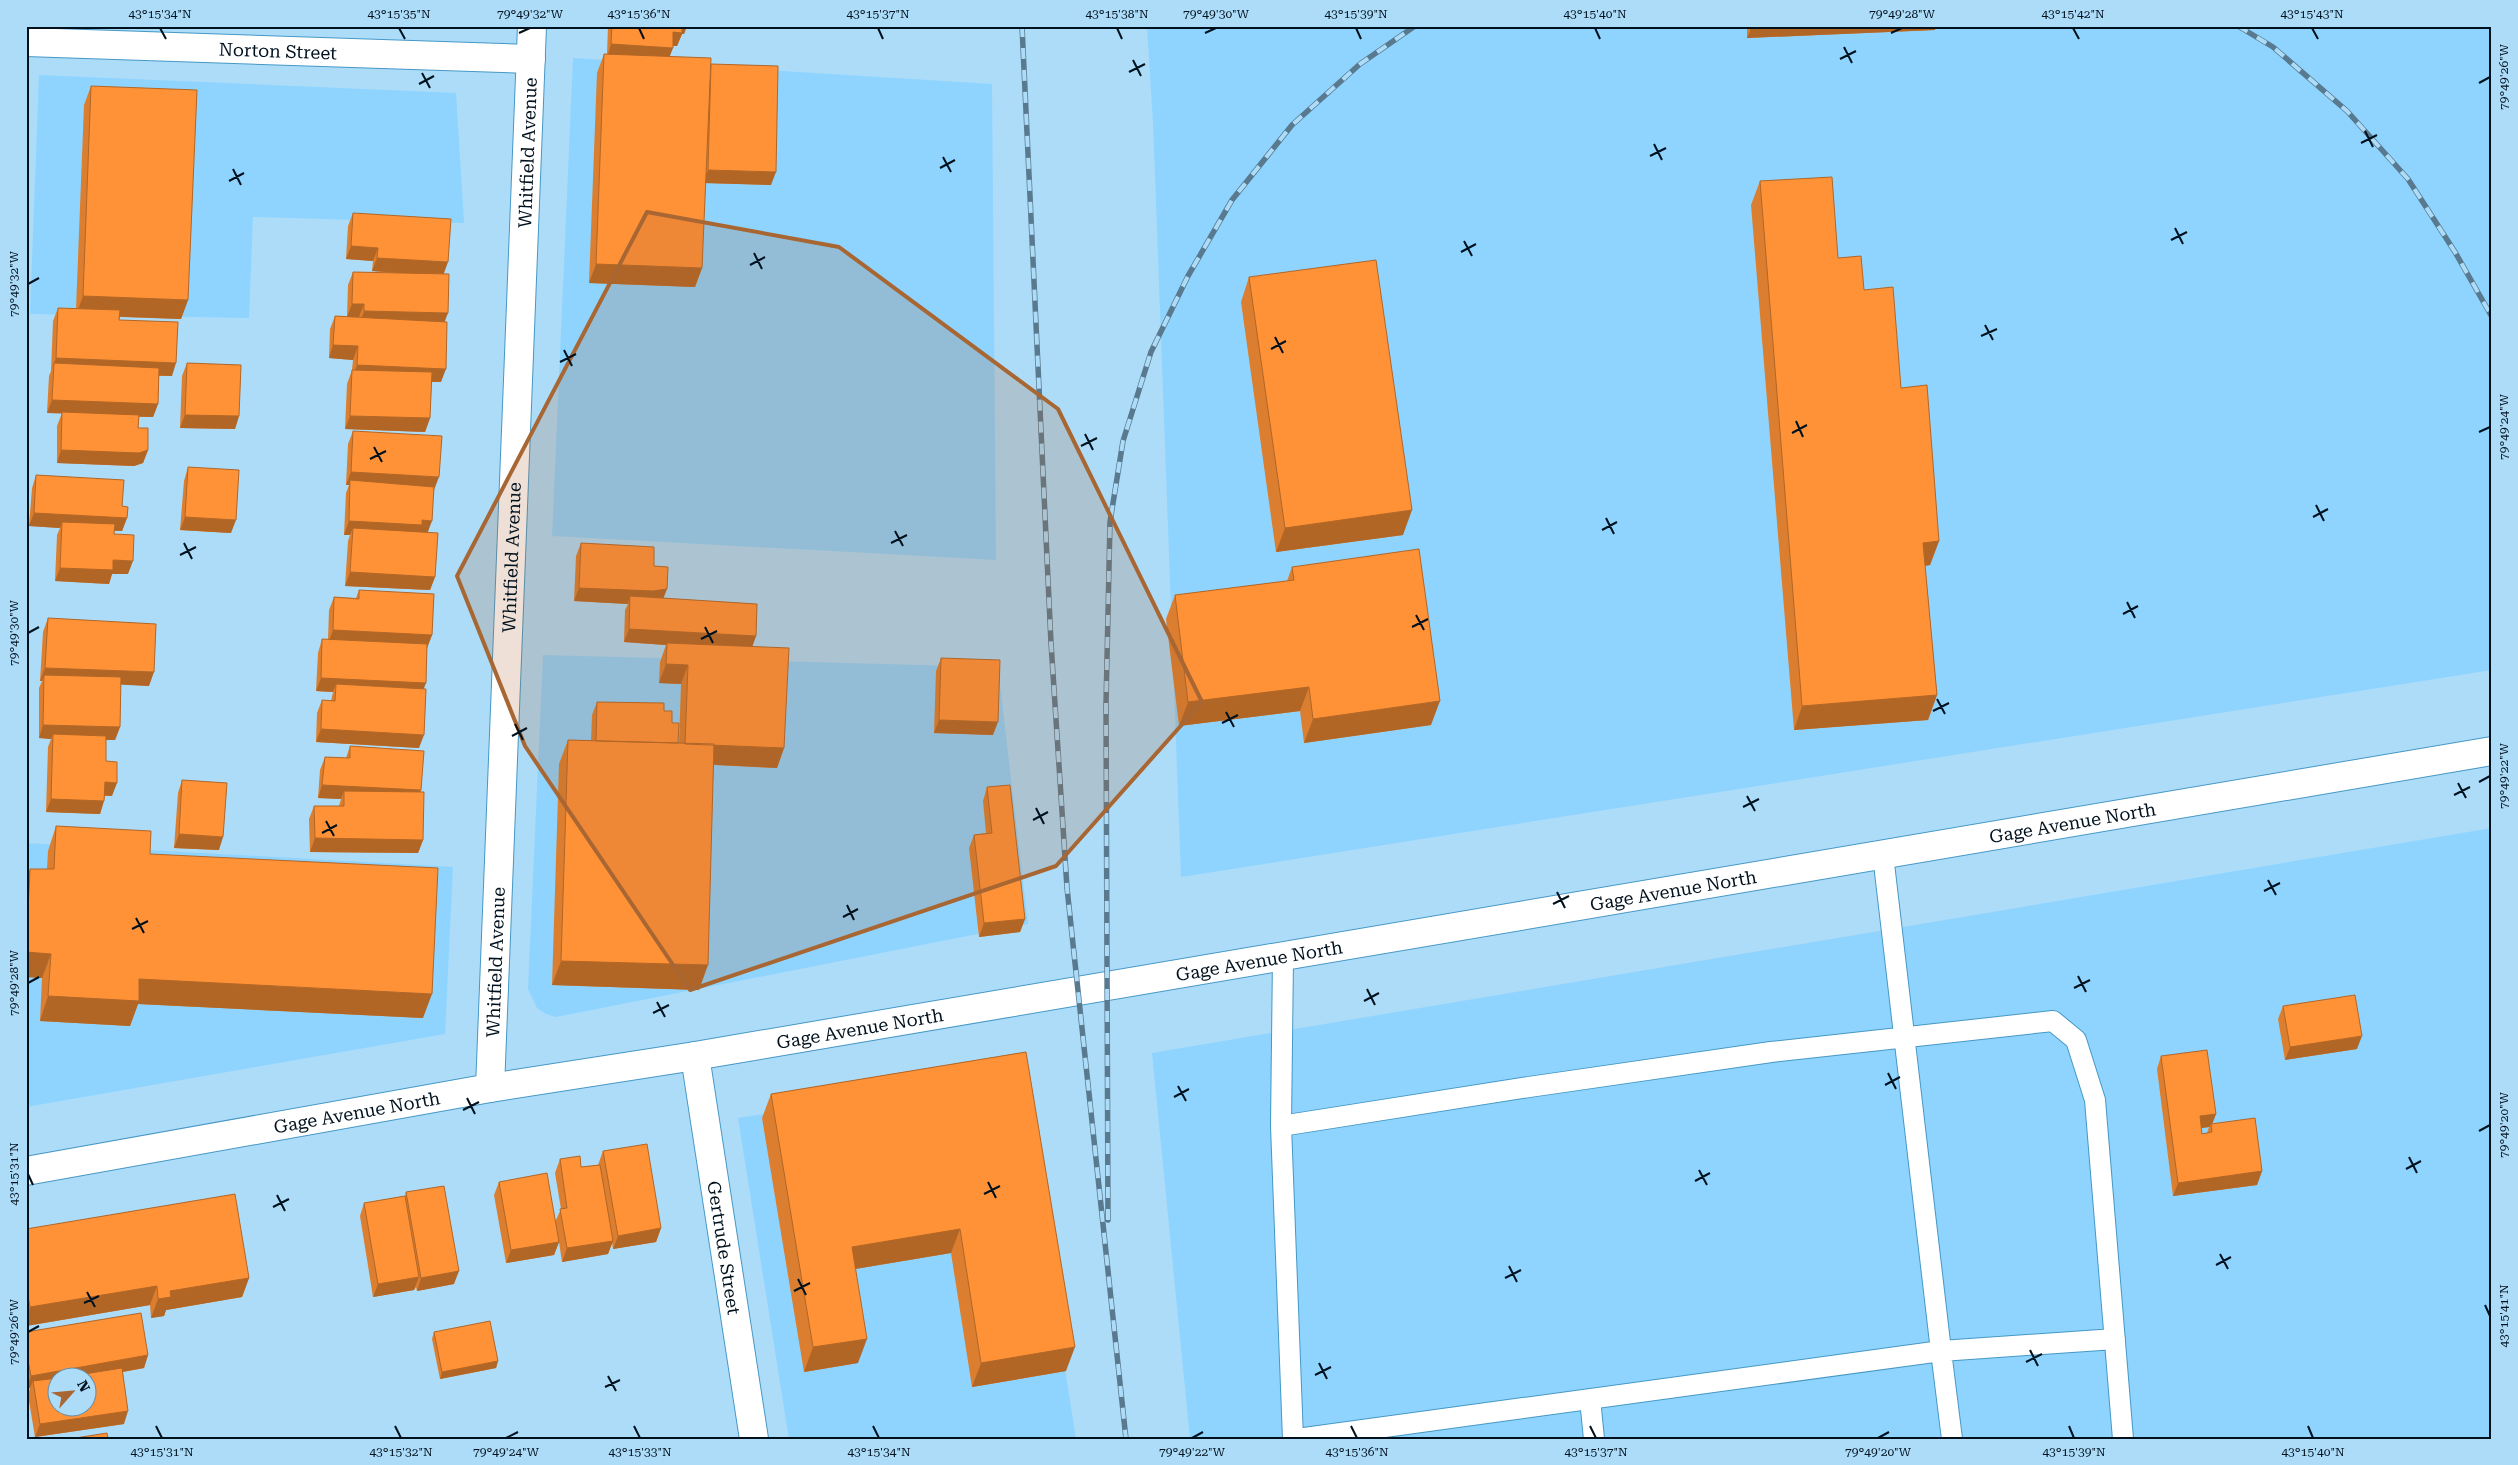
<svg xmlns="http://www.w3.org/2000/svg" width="2518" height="1465" font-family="'Roboto Serif',serif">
<rect width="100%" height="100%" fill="#addcf9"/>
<!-- built -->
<path fill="#8ed4ff" d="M1147,26H2492V670L1181,877L1153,122Z
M573,58L992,84L996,560L552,536Z
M39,75L456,93L464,223L253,217L249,318L30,314Z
M543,655L998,667L1028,924L556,1017L546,1014L537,1008L528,989Z
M2492,828V1439H1190L1152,1053Z
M26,843L453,867L445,1034L26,1107Z
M1018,1074L1076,1439H789L738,1118Z"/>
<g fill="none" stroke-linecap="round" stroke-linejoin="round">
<!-- lane casing -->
<g stroke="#4698c5" stroke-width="22">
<path id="lane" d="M1283,957L1281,1126L1529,1087L1771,1052L2053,1021L2076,1040L2095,1100L2123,1439
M1281,1126L1293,1439
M1590,1399L1594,1439
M1297,1439L1941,1351L1883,855
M1952,1439L1941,1351L2115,1339"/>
</g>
<!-- street casing -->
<g stroke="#4698c5" stroke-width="30">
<g id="street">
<path id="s1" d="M26,42L531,59"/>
<path id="s2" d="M695,1056L754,1439"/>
<path id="s3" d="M490,1088L532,26"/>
</g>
</g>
<!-- secondary casing -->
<g stroke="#4698c5" stroke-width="30">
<g id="secondary">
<path id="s4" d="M26,1171L490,1088L695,1056L2492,751"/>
</g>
</g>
<!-- lane -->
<use href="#lane" stroke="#fff" stroke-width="20"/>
<!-- street -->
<use href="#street" stroke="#fff" stroke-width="28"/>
<!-- secondary -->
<use href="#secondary" stroke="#fff" stroke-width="28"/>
<!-- rail casing -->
<g stroke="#59798e" stroke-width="5.5">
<path id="rail" d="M1022,26L1051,643L1067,888L1126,1439
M2238,26L2273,47L2347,111L2408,179L2455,252L2492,317
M1108,1220L1106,704L1110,522L1123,441L1151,352L1188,276L1232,200L1292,125L1360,64L1415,26"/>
</g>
<!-- rail -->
<use href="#rail" stroke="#addcf9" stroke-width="4" stroke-dasharray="11" stroke-linecap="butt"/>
</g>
<!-- wall -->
<path fill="#db7e2f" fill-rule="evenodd" d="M608,26H687L684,34H682L677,46H673L669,56L710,66L771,185L705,183L702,268L695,287L589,283L597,73L604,54H607Z
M1747,26H1936L1935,30L1747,38Z
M91,86L188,300L181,319L120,317L119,320L172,376H159L158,404L153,417H139L138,428L148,450L143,463L134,466L57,463V426L62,413H47L49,376L51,371L53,321L58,308L76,309L84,105Z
M1760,181L1838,258L1864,290L1901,388L1939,541L1930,565L1925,566L1937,695L1928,720L1794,730L1751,205Z
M353,213L444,274L445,322L441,382H431L430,418L425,432L345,429L347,384L352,370L353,360L329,358L330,329L335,316L347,317L348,285L353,272L392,273L372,271L373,261L346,259L348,226Z
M1249,277L1403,535L1276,552L1241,302Z
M187,363L239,416L235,429L180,428L182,376Z
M353,431L434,490L428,532L435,577L430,590L345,586L348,541L350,535H344L346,493L349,485H346L348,444Z
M188,467L231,533L180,530L184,481Z
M36,475L122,506L127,518L122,531H114V534L128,574H112L109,584L55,581L57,535L60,528L29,526L32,488Z
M581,543L654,566L663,598L756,636L752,647L784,748L777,768L714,765L699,990L552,985L559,764L568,740L591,741L592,715L597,702L664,711L672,723L679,743L681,684L659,683L660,662L666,645L624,642L625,610L628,604L574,601L576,556Z
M1292,567L1431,725L1304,743L1300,711L1179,726L1166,619L1175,595L1287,581Z
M359,590L432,635L427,648L419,748L316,742L317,713L322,700L331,701L333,692L316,691L318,653L322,639L328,640L329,610L334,597L356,598Z
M48,618L149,686L121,684L120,727L115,740H106V761L112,796H105L100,814L46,812L48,747L51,739L39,738V688L42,681H40L43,632Z
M941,658L993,735L934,733L936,671Z
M350,746L421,790L420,792L423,840L418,853L310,852L309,819L314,806H339L341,799L318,798L320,770L325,757L346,758Z
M182,780L219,850L174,848L178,793Z
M987,787L1025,919L1020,932L979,937L969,848L974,835L986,833L983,801Z
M56,826L150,854L423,1018L138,1004L130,1026L40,1021L42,978L26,977V879L30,869H47L48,851Z
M2283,1006L2357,1049L2285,1060L2278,1019Z
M1026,1052L1066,1371L972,1387L951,1253L855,1269L858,1363L804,1372L762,1118L771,1094Z
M2161,1056L2216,1114L2212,1124L2262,1171L2257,1185L2173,1196L2157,1069ZM2209,1127L2207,1133L2202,1134L2201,1128Z
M603,1151L661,1228L656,1242L613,1249L612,1243L608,1254L562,1262L559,1242L554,1255L506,1263L494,1195L499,1182L555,1222L561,1209L555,1173L560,1159L581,1167L598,1165Z
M406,1192L454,1284L417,1291L416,1287L414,1290L373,1297L360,1216L364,1203L405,1196Z
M26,1229L249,1278L242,1297L166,1310L164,1316L151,1318L150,1305L26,1326Z
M26,1332L148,1355L144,1368L123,1372L124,1424L35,1437L28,1395L30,1388L26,1389Z
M434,1332L498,1361L496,1368L440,1379L432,1339Z"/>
<!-- shaded-wall -->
<path fill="#b26626" d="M681,26H687L684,34H682L677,46H668L673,32Z
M1752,26H1936L1935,30L1747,38Z
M611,44L673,48L668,61L607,58Z
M708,170L776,172L771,185L703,183Z
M351,246L378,248L373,261L346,259Z
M377,258L448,262L443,276L372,271Z
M596,264L702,268L695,287L589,283Z
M83,296L188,300L181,319L76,315Z
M352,304H364L359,317H347Z
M364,311L448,313L443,326L360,324Z
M333,345L358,346L353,360L329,358Z
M56,358L176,363L172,376L54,371V363Z
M357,365L446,369L441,382L352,379Z
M52,400L158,404L153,417L47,413Z
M185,415L239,416L235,429L180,428Z
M350,416L430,418L425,432L345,429Z
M61,450H148L143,463L134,466L57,463Z
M351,472L439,477L434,490L350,485V480L349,485H346Z
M1412,510L1403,535L1276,552L1285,528Z
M34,513L127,518L122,531L62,528V522L60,528L29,526Z
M185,517L236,520L231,533L180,530Z
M422,520L432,521L427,534L353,528L350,535H344L349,521Z
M1939,541L1930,565L1915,567L1923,543Z
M113,560L133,561L128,574H112L109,584L55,581L60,568Z
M350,572L435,577L430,590L345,586Z
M579,588L667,589L662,602L630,596L628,604L574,601Z
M629,629L756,636L751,650L667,643L666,645L624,642Z
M333,630L432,635L427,648L328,644Z
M666,664L688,665L681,684L659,683Z
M45,668L154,672L149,686L44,681V675L42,681H40Z
M321,678L426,683L421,696L336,684L333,692L316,691Z
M1309,687L1300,711L1179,726L1188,702Z
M1937,695L1928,720L1794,730L1802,706Z
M1440,701L1431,725L1304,743L1313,719Z
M939,720L998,722L993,735L934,733Z
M43,725L120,727L115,740L53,739V734L51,739L39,738Z
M321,729L424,735L419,748L316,742Z
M685,744L784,748L777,768L678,763Z
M105,782L117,783L112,796L100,795Z
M322,785L421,790L416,804L344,791L341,799L318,798Z
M51,799L104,801L100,814L46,812Z
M179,834L223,837L219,850L174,848Z
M315,838L423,840L418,853L310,852Z
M1025,919L1020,932L979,937L984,923Z
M26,952L51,954L42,978L26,977Z
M561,961L708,965L699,990L552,985Z
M139,979L432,994L423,1018L138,1004L130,1026L40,1021L48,996Z
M2362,1036L2357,1049L2285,1060L2290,1047Z
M2216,1114L2211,1127V1124L2209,1127L2195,1129L2200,1116Z
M2262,1171L2257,1185L2173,1196L2178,1183Z
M661,1228L656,1242L613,1249L618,1236Z
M960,1229L951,1253L843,1271L852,1247Z
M613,1241L608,1254L562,1262L567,1248Z
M559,1242L554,1255L506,1263L511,1250Z
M459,1271L454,1284L417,1291L421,1278Z
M419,1277L414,1290L373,1297L378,1284Z
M249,1278L242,1297L166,1310L164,1316L151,1318L158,1299L170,1291Z
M157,1286L150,1305L26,1326V1317L30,1307Z
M867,1339L858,1363L804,1372L813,1347Z
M1075,1347L1066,1371L972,1387L981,1363Z
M148,1355L144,1368L88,1378L33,1381L30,1388L26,1389L31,1376Z
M498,1361L496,1368L440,1379L442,1372Z
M128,1411L124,1424L35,1437L40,1424Z"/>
<!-- building -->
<path fill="#ff9237" stroke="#b26626" d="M612,26H682V33L673,32V48L611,44Z
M604,54L711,58L702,268L596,264Z
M711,64L778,66L776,172L708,170Z
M91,86L197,90L188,300L83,296Z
M1832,177L1838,258L1861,256L1864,290L1893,287L1901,388L1927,385L1939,541L1923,543L1937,695L1802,706L1760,181Z
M353,213L451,219L448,262L377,258L378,248L351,246Z
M1376,260L1412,510L1285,528L1249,277Z
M353,272L449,274L448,313L364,311V304H352Z
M58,308L120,310L119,320L178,322L176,363L56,358Z
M335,316L447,322L446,369L357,365L358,346L333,345Z
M54,363L159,368L158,404L52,400Z
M187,363L241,365L239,416L185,415Z
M352,370L432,372L430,418L350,416Z
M62,412L139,415L138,428H148V450L139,453L61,450Z
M353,431L442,436L439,477L351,472Z
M188,467L239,470L236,520L185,517Z
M36,475L124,480L122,506L128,507L127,518L34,513Z
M350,480L434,487L432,521L422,520V525L349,521Z
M62,522L115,524L114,534L134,535L133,561L113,560V570L60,568Z
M353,528L438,533L435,577L350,572Z
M581,543L654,547V566L668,567L667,589L653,591L579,588Z
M1419,549L1440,701L1313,719L1309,687L1188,702L1175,595L1294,580L1292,567Z
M359,590L434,594L432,635L333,630L334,597L359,599Z
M630,596L757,604L756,636L629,629Z
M48,618L156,624L154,672L45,668Z
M322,639L427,644L426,683L321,678Z
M667,643L789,648L784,748L685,744L688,665L666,664Z
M941,658L1000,660L998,722L939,720Z
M44,675L121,677L120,727L43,725Z
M336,684L426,689L424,735L321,729L322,700L335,701Z
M597,702L664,703V711H672V723H679L678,743L596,741Z
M53,734L106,736V761L117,762V783L105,782L104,801L51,799Z
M568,740L714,744L708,965L561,961Z
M350,746L424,751L421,790L322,785L325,757L350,758Z
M182,780L227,783L223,837L179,834Z
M1010,785L1025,919L984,923L974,835L992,833L987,787Z
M344,791L424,792L423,840L315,838L314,806H344Z
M56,826L151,831L150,854L438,868L432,994L139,979V1001L48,996L51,954L26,952L30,869H54Z
M2355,995L2362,1036L2290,1047L2283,1006Z
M2207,1050L2216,1114L2200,1116L2202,1134L2212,1132L2211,1124L2255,1118L2262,1171L2178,1183L2161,1056Z
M1026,1052L1075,1347L981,1363L960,1229L852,1247L867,1339L813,1347L771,1094Z
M647,1144L661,1228L618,1236L603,1151Z
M580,1156L581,1167L600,1165L613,1241L567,1248L560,1209L567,1208L560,1159Z
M547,1173L559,1242L511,1250L499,1182Z
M444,1186L459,1271L421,1278L406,1192Z
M235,1194L249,1278L170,1291L171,1297L158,1299L157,1286L30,1307L26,1285V1229Z
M405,1196L419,1277L378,1284L364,1203Z
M141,1313L148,1355L31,1376L26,1350V1332Z
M490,1321L498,1361L442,1372L434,1332Z
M122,1368L128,1411L40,1424L33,1381L58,1378V1408H88V1378H59Z
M107,1433L108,1439H69Z"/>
<!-- marked area -->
<path fill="#a86633" fill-opacity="0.2" stroke="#a86633" stroke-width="4" stroke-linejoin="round" d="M647,212L839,247L1058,409L1202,702L1056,866L690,990L525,746L457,576Z"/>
<!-- ticks -->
<path fill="none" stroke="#00111e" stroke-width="2" d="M160,28L166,39M399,28L405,39M639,28L644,39M878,28L883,39M1117,28L1122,39M1356,28L1361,39M1595,28L1600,39M2073,28L2079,39M2312,28L2318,39M519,33L530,28M1205,33L1216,28M1891,33L1902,28M1844,47L1852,63M1840,59L1856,51M1133,60L1141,76M1129,72L1145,64M422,73L430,88M2479,83L2490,77M419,84L434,76M2365,131L2373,147M2361,143L2377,135M1654,144L1662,160M1650,156L1666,148M943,157L951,172M940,168L955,160M233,169L241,185M229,181L244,173M2175,228L2183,244M2171,240L2187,232M1464,241L1472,256M1461,252L1476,244M754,253L762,269M750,265L765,257M28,284L39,278M1985,325L1993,340M1981,336L1997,329M1275,337L1283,353M1271,349L1286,341M564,350L572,366M560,362L576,354M1796,421L1803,437M2479,432L2490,427M1792,433L1807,425M1085,434L1093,450M1081,446L1097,438M374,447L382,462M370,459L386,451M2316,505L2324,521M2313,517L2328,509M1606,518L1614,534M1602,530L1617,522M895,531L903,546M184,543L192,559M891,543L907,535M180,555L196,547M2127,602L2135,618M2123,614L2138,606M1416,615L1424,630M705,627L713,643M1412,627L1428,619M28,633L39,627M701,639L717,631M1937,699L1945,714M1933,711L1949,703M1226,712L1234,727M1222,723L1238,715M515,724L523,740M512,736L527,728M2479,782L2490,776M2458,783L2466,798M2454,795L2470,787M1747,796L1755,811M1743,807L1759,799M1036,808L1044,824M1033,820L1048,812M326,821L334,836M322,833L337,825M2268,880L2276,895M2264,891L2280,883M1557,892L1565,908M1553,904L1569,896M847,905L854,920M843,917L858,909M136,918L144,933M132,929L148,921M2078,976L2086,992M28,983L39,977M2074,988L2090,980M1367,989L1375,1005M1364,1001L1379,993M657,1002L665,1017M653,1013L669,1005M1888,1073L1896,1089M1885,1085L1900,1077M1178,1086L1186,1101M1174,1097L1189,1089M467,1098L475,1114M463,1110L479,1102M2479,1131L2490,1125M2409,1157L2417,1173M2406,1169L2421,1161M1699,1170L1707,1185M28,1174L33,1185M1695,1181L1710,1173M988,1182L996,1198M984,1194L1000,1186M277,1195L285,1211M273,1207L289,1199M2220,1254L2228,1269M2216,1265L2231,1257M1509,1266L1517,1282M1505,1278L1521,1270M798,1279L806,1295M794,1291L810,1283M87,1292L95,1307M84,1303L99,1296M2485,1305L2490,1316M28,1332L39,1326M2030,1350L2038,1366M2026,1362L2042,1354M1319,1363L1327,1379M1315,1375L1331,1367M608,1376L616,1391M605,1387L620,1380M156,1426L162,1438M395,1426L401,1438M634,1426L640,1438M873,1426L879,1438M1351,1426L1357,1438M1590,1426L1596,1438M2069,1426L2074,1438M2308,1426L2313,1438M506,1438L518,1432M1192,1438L1203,1432M1878,1438L1889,1432"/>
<g text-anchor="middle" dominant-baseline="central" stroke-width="5" stroke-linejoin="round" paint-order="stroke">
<!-- street labels -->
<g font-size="18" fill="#00111e" stroke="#addcf9">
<text stroke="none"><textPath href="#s1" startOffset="252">Norton Street</textPath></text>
<text stroke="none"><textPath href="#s3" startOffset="936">Whitfield Avenue</textPath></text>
<text stroke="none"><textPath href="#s3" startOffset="531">Whitfield Avenue</textPath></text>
<text stroke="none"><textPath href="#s4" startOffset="2076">Gage Avenue North</textPath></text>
<text stroke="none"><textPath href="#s4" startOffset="1671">Gage Avenue North</textPath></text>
<text stroke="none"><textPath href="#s4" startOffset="1251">Gage Avenue North</textPath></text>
<text stroke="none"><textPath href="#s3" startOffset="126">Whitfield Avenue</textPath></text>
<text stroke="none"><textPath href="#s4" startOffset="846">Gage Avenue North</textPath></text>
<text stroke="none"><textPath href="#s4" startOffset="336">Gage Avenue North</textPath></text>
<text stroke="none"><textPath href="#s2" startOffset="194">Gertrude Street</textPath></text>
</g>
</g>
<!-- border -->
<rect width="2518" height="1465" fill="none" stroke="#addcf9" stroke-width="55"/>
<!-- north arrow -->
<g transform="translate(72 1392) rotate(63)"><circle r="24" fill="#addcf9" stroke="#688ba1"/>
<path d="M0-4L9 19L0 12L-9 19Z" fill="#a86633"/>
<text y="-8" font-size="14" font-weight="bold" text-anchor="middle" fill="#00111e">N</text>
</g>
<rect x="28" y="28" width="2462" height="1410" fill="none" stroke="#00111e" stroke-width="2"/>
<g font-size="12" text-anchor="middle" fill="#00111e">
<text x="160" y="18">43°15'34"N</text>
<text x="399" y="18">43°15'35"N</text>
<text x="530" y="18">79°49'32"W</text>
<text x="639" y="18">43°15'36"N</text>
<text x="878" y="18">43°15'37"N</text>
<text x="1117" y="18">43°15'38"N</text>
<text x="1216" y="18">79°49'30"W</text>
<text x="1356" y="18">43°15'39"N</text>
<text x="1595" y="18">43°15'40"N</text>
<text x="1902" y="18">79°49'28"W</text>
<text x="2073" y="18">43°15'42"N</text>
<text x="2312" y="18">43°15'43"N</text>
<text transform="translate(2504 77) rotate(-90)" y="4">79°49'26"W</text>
<text transform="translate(14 284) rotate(-90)" y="4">79°49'32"W</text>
<text transform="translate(2504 427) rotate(-90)" y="4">79°49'24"W</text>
<text transform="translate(14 633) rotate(-90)" y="4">79°49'30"W</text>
<text transform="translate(2504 776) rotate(-90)" y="4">79°49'22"W</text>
<text transform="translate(14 983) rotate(-90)" y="4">79°49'28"W</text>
<text transform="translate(2504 1125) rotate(-90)" y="4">79°49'20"W</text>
<text transform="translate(14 1174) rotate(-90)" y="4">43°15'31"N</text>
<text transform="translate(2504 1316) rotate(-90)" y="4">43°15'41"N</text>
<text transform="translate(14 1332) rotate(-90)" y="4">79°49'26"W</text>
<text x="162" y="1456">43°15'31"N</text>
<text x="401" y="1456">43°15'32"N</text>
<text x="506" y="1456">79°49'24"W</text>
<text x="640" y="1456">43°15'33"N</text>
<text x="879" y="1456">43°15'34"N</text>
<text x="1192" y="1456">79°49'22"W</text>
<text x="1357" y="1456">43°15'36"N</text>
<text x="1596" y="1456">43°15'37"N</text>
<text x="1878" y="1456">79°49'20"W</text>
<text x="2074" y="1456">43°15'39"N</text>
<text x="2313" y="1456">43°15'40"N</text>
</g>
</svg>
